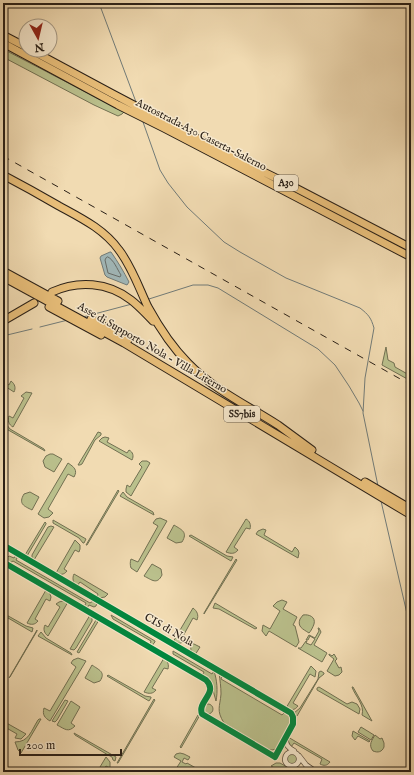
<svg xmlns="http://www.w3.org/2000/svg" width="414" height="775" font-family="'IM FELL English',serif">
<rect width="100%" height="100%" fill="#f1dbb2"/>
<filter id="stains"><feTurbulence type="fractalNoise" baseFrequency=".005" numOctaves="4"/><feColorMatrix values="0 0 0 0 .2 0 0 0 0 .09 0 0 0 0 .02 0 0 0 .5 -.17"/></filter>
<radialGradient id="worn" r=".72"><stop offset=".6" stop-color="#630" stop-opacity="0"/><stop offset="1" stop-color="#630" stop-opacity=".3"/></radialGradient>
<!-- green -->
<path fill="#bac08c" stroke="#727052" d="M3,49L124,112L122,114L118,116L94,105L3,57Z
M386,347L388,360L394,363L395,367L411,376V381L382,365Z
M3,381L9,385L11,381C15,384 16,388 14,392L3,385Z
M26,392L32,393L13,427C9,425 7,420 9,416L13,418L24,398L21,396Z
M4,424H6L10,429L44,449L45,451L3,427Z
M98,432L101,433V435L95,440L82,464L80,465H78Z
M105,437L109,438L107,442L127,453L129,450C133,452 134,456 132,460L99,441L102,438Z
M50,454H53L62,459L54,472L45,467L43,461L46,456Z
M142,461H147L150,463L131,496L126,492V489L127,485L130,487L142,467L139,464Z
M68,463C74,467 78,470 74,477L68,474L48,509L53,513L49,517L44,518L38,514Z
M118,490L119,491L87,545H86Z
M30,492L39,497L32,510C24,506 18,504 24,494Z
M123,492L127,497L153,512L154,515L120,496Z
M160,518L167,521L137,572L131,568C130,565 130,562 131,559L138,562L158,526L153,523L156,519Z
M246,519C250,521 251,525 250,529L246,528L234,547L238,550C235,554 231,554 226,552Z
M53,520L86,539L84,543H83L79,538L53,523Z
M45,522L46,523V524L27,556L25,555Z
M174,525C182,530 188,532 182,542L176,543L167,538Z
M51,526L54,527L34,560L32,558V555L48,527Z
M263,529L266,530L264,535L292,552L295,547L298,550L299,553L298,558L256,534L258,531Z
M191,535L227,556L233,557L231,561L189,536Z
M75,540L80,545V549L79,552L75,550L64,569L67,571C64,575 60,575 56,573Z
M16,555L18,556L16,560L90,603L93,601H95L97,603L96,606L94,607L89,605L87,608L84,607L86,603L13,561L10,563L7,561V558L9,556L14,558Z
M236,559L237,560L204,614V613Z
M152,564L161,569L162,575C157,585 152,580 144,576Z
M74,574L108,594L105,597L99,598L97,597L98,594L80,582L77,586C73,583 72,578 74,574Z
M46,590L50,594L51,597L50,601L46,599L35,619L38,621C35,625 31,625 27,623Z
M282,600L287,602L283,609L297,617L293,625L295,626L299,642L296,647L269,631L266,636L262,631L263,625L270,629L280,611L273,606L277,602Z
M63,601L68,602L48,636C44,633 43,629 45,625L48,627L60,607L56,604L59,602Z
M215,603L254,626L257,628L255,629L219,609L213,608Z
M193,608C197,611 199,615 197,620L193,618L182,638L185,640C182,644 177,644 173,642Z
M3,613L26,626L33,628L32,632L3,615Z
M90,615L92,618V621L76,648L74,650L70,649Z
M111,615L155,641V642L154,643L152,646L150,645L151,641L113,619Z
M303,615C309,614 316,617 314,624C313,627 311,631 309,633C303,629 297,627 300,619Z
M97,619L99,620L79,653L77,652L96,620Z
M318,628H319L321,632L314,645L327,653L322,662L298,648H301L306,641H307L306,643L311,645L315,639L310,636L308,640H306L309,635L315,638L319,631Z
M37,630V631L10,677L9,678Z
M41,632L46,638L71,653L72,655L38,636Z
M192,643L200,647L195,655C190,652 190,648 192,643Z
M173,651L212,674L214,671C217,680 218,691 216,701L211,683L202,676L204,672L173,654Z
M329,654L332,656L334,654L337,659L335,661L339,668L341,667L342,672L339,675L335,676L327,671L334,659L329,655Z
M78,658L86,661L50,721C45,718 42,715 44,708L50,711L76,667L71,663L73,660Z
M164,658C168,661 169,665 168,669L164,668L152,688L156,690C153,694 149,694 144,692Z
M92,665C99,670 106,672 100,681L94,683L85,678Z
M311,666L316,671L315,677L310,674L293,703L298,706C295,710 291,711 286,708Z
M321,671L324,673V674L319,678L297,716H296L294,713L300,708L318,679L319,672Z
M219,673L222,676L221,679L282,715L285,712C286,713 289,714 290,716C295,723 281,744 276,749L272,750L267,749L224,723C216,710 220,707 221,694C221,687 220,680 219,673Z
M108,675L145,696L151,697V698L149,701L107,676Z
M319,687L347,704L352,702L357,704L360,709L359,714L317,690V688Z
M352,687H353L372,721L362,715C365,705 355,696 352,687Z
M154,699L155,700L118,763H117Z
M65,700L68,701L57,720L55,722L52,721Z
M71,701L80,707L71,723L75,726C68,733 65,729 57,725Z
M203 709a5 5 0 1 1 10 0a5 5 0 1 1-10 0Z
M200,714V715L181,748L180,747L198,715Z
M39,719H41L21,753L18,750L15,742C29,742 31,731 38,720Z
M3,721L26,734L21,739L15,738L17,734L3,726Z
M361,727L374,735L371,740L358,732Z
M353,731L370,741L369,742L358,736L355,740L352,736Z
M74,733L116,757L115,761L113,760L112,757L108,755L75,735Z
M375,735L380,739L382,738L384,743V747C382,752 378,753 373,751C368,745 372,740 375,735Z
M288,737L330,762C327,766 324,766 320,764L322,759L294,743L291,747L288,744Z
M180,753L184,754L190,757L188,760L184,758L182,762L186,764L187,763L203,772H174L181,761L174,757L176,754Z
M286 759a6 6 0 1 1 12 0a6 6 0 1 1-12 0Z
M106,757L110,762V768L106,766L102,772H97Z
M276,763H280L296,772H282L271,766Z"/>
<!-- water -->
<path fill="#a1b8b9" stroke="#717b78" d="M110,252H111C118,262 124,272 129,282L127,285L107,277L105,275L100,258L101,256Z"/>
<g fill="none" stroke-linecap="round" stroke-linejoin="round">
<!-- shore -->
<path stroke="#666c68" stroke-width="1" d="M108,257C114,260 117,269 121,275L120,277L108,273L105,260L106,258Z"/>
<!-- stream -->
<path stroke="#717b78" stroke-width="1" d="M99,3L136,102
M143,122L160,170L168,183L187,207L224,242L240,252L286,278L360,308C369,315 371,318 374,328L365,378L363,413L378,486
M149,299L193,285H208L218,288L318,349L335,365L349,386L359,403L363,411
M83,317L132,304
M40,327L68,320
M3,336L32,329
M381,501L411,631"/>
<!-- minor casing -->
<g stroke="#5c4f3e" stroke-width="6">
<path id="minor" d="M3,545L291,713L293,717V724L275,757L202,714C197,701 219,693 206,680L3,562
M286,738C285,745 289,748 294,751
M285 759a7 7 0 1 1 14 0a7 7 0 1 1-14 0Z
M299,756L306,765L316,772
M290,766L300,772"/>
</g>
<!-- highway casing -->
<g stroke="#2a2017" stroke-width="9">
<path id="highway" d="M3,35L26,47
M3,43L118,105L164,128L411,257
M31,50L111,93L223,152L288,184L411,248
M3,175C22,185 40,195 59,206C81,218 104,229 119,250C132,267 139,288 148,307C159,327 172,347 188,363C214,390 247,405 278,425C289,433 301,442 312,450
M3,271L58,301
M3,277L124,343L411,515
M52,292C78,280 108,282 131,300C139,306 146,314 153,321
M49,307L101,335
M91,319L128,340
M3,321L34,303
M365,482L411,509"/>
</g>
<!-- minor -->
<use href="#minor" stroke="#f6e8cd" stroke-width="4.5"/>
<!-- highway -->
<use href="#highway" stroke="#e8be79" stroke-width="7"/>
<!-- rail -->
<path stroke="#2a2017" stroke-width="1" stroke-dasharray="7 7" stroke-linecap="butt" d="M3,156L411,385"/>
<!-- cycleway casing -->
<g stroke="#f6e8cd" stroke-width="8">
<path id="cycleway" d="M3,545L291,713L293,717V724L275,757L202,714C197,701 219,693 206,680L3,562"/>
</g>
<!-- cycleway -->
<use href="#cycleway" stroke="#00873e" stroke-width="6"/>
</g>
<g text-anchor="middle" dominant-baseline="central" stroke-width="3" stroke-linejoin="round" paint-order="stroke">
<!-- shield labels -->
<g fill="#f6e8cd" stroke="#675c4e" stroke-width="1">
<rect x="274" y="175" width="24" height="16" rx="3"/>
<rect x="224" y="406" width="36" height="16" rx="3"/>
</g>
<g font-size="10" font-weight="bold" fill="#2a2017">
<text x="286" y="183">A30</text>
<text x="242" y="414">SS7bis</text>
</g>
<!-- street labels -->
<g font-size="11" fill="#2a2017" stroke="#f6e8cd">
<text transform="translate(201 135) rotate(27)">Autostrada A30 Caserta-Salerno</text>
<text transform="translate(152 348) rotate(30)">Asse di Supporto Nola - Villa Literno</text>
<text transform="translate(169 630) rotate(30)">CIS di Nola</text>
</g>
</g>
<!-- margin -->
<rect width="414" height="775" fill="none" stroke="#f1dbb2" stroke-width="16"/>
<rect x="4" y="4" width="406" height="767" fill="none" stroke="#2a2017" stroke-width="2"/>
<rect x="8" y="8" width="398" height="759" fill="none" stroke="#2a2017"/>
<!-- north arrow -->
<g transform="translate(38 38) rotate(172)"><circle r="19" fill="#f6e8cd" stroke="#a49884"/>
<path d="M0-3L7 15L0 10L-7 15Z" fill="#8f2418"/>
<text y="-6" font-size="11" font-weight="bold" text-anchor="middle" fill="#2a2017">N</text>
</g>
<!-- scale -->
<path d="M20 749v6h101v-6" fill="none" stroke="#2a2017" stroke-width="2"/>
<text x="26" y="749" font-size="12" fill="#2a2017" stroke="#f6e8cd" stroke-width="3" paint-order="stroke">200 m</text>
<rect width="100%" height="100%" filter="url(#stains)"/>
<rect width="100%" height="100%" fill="url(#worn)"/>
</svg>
